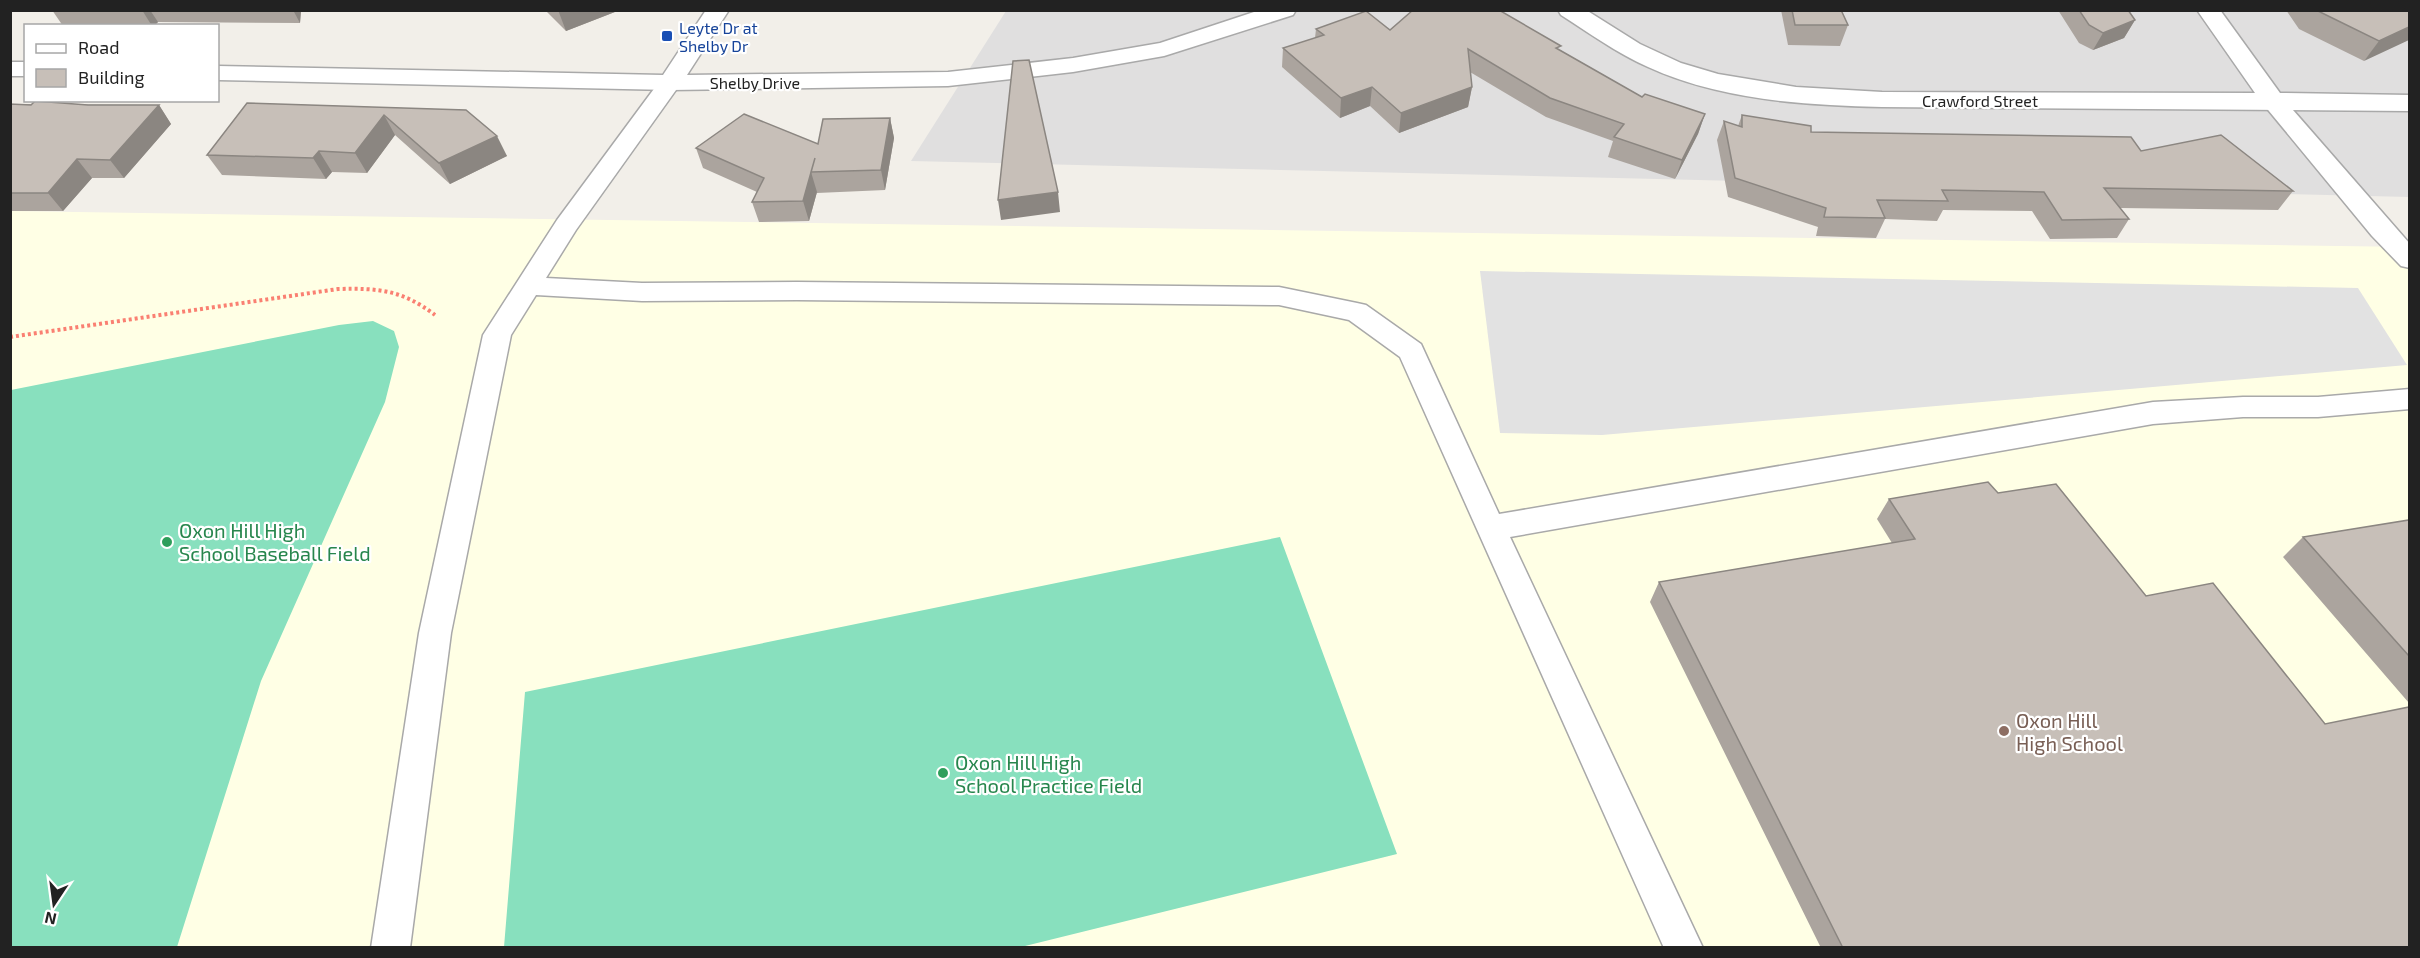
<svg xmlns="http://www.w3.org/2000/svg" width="2420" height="958" font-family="'Exo 2',sans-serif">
<rect width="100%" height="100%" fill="#f2efe9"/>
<!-- residential -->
<path fill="#e0dfdf" d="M1006,11H2409V197L911,161Z"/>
<!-- education -->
<path fill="#ffffe5" d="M11,211L2409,247V947L11,948Z"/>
<!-- pitch -->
<path fill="#88e0be" d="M373,321L394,331L399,347L385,402L261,681L177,947H11V390L339,325Z
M1280,537L1397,854L1021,947H504L525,692Z"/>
<!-- parking -->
<path fill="#e2e2e2" d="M1480,271L2358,288L2407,365L1602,435L1500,433Z"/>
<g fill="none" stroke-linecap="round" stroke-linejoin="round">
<!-- lane casing -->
<g stroke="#a9a9a9" stroke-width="3">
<path id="lane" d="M670,76L678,78L681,83L576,230L546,278L642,283L797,282L1279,287L1357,303L1366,305L1421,344L1499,514L2153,402L2243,397H2318L2410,389V409L2318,417H2243L2153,424L1510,537L1703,948H1664L1400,357L1349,320L1279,305L797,300L642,301L536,295L511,335L451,633L410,948H371L419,633L483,335L557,220L662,78Z
M2272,93L2280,95L2410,244V268L2401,266L2372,236L2264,105L2261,100L2264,95Z"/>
</g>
<!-- street casing -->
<g stroke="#a9a9a9" stroke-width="3">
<path id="street" d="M706,10H729L687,75L948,72L1073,58L1160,43L1260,10H1296L1293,15L1164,56L1073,72L948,86L670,90L218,80V66L663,75Z
M1558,10H1586L1640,44L1681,63L1718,74L1796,87L1882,92L2255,93L2197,10H2220L2280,93L2410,95V111L1882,107C1803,105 1720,100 1648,67C1617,53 1589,33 1561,15Z
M10,62H26V76H10Z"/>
</g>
<!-- path -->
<path stroke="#fa8072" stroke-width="4" stroke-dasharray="3 3" stroke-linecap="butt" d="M10,337L338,289C379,288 402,290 435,315"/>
<!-- lane -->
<use href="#lane" fill="#fff" fill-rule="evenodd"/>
<!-- street -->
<use href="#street" fill="#fff" fill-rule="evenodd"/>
</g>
<!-- wall -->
<path fill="#aba49e" d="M52,10H301L300,23L158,22L154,26H63Z
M545,10H620L566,31Z
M1781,10H1841L1848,25L1840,46L1788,45Z
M2058,10H2128L2135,20L2124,38L2093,50L2079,43Z
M2286,10H2409L2364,61L2299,29Z
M1316,29L1390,30L1560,50L1642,97L1705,114L1698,134L1675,179L1608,157L1613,141L1546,117L1470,72L1472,87L1468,107L1399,133L1370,106L1340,118L1282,67L1283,48L1315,38Z
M247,103L466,110L507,156L450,184L395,135L367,173L332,172L326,179L222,175L207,155Z
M10,104L159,105L171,124L124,178H92L63,211H10Z
M1742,115L1811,132L2141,151L2293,191L2278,210L2120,208L2129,219L2117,238L2050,239L2032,211L1943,210L1937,221L1885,219L1876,238L1816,236L1818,227L1728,197L1717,140L1724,121L1738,126Z
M890,118L894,138L885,190L817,193V192L809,221L759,222L752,202L757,192L703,168L696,148L818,144Z
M1998,493L2409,948H1821L1650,602L1659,582L1892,543L1877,519L1889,499Z
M2409,520V703L2283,557L2303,537Z"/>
<!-- shaded-wall -->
<path fill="#8b8681" d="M142,10H150L158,22L154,26H152Z
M293,10H301L300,23Z
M558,10H620L566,31Z
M2135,20L2124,38L2093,50L2103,33Z
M2409,27V40L2364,61L2379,41Z
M1372,87L1370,106L1340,118L1341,98Z
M1472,87L1468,107L1399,133L1401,113Z
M159,105L171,124L124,178L110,160Z
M1705,114L1698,134L1675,179L1682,160Z
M384,115L395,135L367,173L355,153Z
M890,118L894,138L885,190L881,170Z
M497,136L507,156L450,184L439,163Z
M319,151L332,172L326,179L313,158Z
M815,158L811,172L817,192L809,221L803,201Z
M77,159L92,178L63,211L48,193Z
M1058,192L1060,212L1001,220L998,200Z"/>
<!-- building -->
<path fill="#c7bfb8" stroke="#8b8681" stroke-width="1.5" d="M1413,10H1499L1561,46L1556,48L1642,97L1645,94L1705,114L1682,160L1614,137L1624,124L1550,98L1468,49L1472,87L1401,113L1372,87L1341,98L1283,48L1324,35L1316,29L1366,11L1390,30Z
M1792,10H1841L1848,25H1795Z
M2079,10H2128L2135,20L2103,33L2089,25Z
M2316,10H2409V27L2379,41Z
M1029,60L1058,192L998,200L1013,61Z
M35,101L88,105H159L110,160L77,159L48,193H10V104L31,105Z
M247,103L466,110L497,136L439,163L384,115L355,153L319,151L313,158L207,155Z
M744,114L818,144L823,119L890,118L881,170L811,172L815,158L803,201L752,202L764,178L696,148Z
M1742,115L1811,126V132L2131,137L2141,151L2221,135L2293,191L2104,188L2129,219L2062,220L2044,192L1942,190L1948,201L1877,200L1885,218L1824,217L1826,208L1735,178L1724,121L1742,127Z
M1988,482L1998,493L2056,484L2146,596L2213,583L2325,724L2409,707V948H1843L1659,582L1915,539L1889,499Z
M2409,520V656L2303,537Z"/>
<!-- markers -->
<rect fill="#1a4fb4" stroke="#fff" stroke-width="2" x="661" y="30" width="12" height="12" rx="3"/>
<g fill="#2e9e5b" stroke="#fff" stroke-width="2">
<circle cx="167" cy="542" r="6"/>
<circle cx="943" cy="773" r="6"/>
</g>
<circle fill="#8d6e63" stroke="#fff" stroke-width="2" cx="2004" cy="731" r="6"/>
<g text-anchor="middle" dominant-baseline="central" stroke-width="4.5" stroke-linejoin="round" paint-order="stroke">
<!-- far-transit labels -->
<g font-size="16" fill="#164399" stroke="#fff" text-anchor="start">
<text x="679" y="27">Leyte Dr at<tspan x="679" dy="18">Shelby Dr</tspan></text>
</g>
<!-- far-street labels -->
<g font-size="16" fill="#222" stroke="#fff">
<text x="755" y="82">Shelby Drive</text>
<text x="1980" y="100">Crawford Street</text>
</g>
<!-- leisure labels -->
<g font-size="20" fill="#27864d" stroke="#fff" text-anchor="start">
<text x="179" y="530">Oxon Hill High<tspan x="179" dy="23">School Baseball Field</tspan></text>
<text x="955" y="762">Oxon Hill High<tspan x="955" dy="23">School Practice Field</tspan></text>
</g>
<!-- education labels -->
<g font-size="20" fill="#785e54" stroke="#fff" text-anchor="start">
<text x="2016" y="720">Oxon Hill<tspan x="2016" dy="23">High School</tspan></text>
</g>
</g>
<!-- border -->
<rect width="2420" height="958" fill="none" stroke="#222222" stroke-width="24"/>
<!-- legend -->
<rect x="24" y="24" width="195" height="78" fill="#ffffff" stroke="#a7a7a7" stroke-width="1.5"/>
<rect x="36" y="44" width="30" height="9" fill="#ffffff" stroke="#a7a7a7" stroke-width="1.5"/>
<text x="78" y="54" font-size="18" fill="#222222">Road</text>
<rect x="36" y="69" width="30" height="18" fill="#c7bfb8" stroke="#a7a7a7" stroke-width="1.5"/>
<text x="78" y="84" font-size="18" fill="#222222">Building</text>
<!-- north arrow -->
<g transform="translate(54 904) rotate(193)" stroke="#ffffff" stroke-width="4.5" paint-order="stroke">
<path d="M0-4.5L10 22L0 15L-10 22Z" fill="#222222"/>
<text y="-9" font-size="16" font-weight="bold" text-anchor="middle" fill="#222222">N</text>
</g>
</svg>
